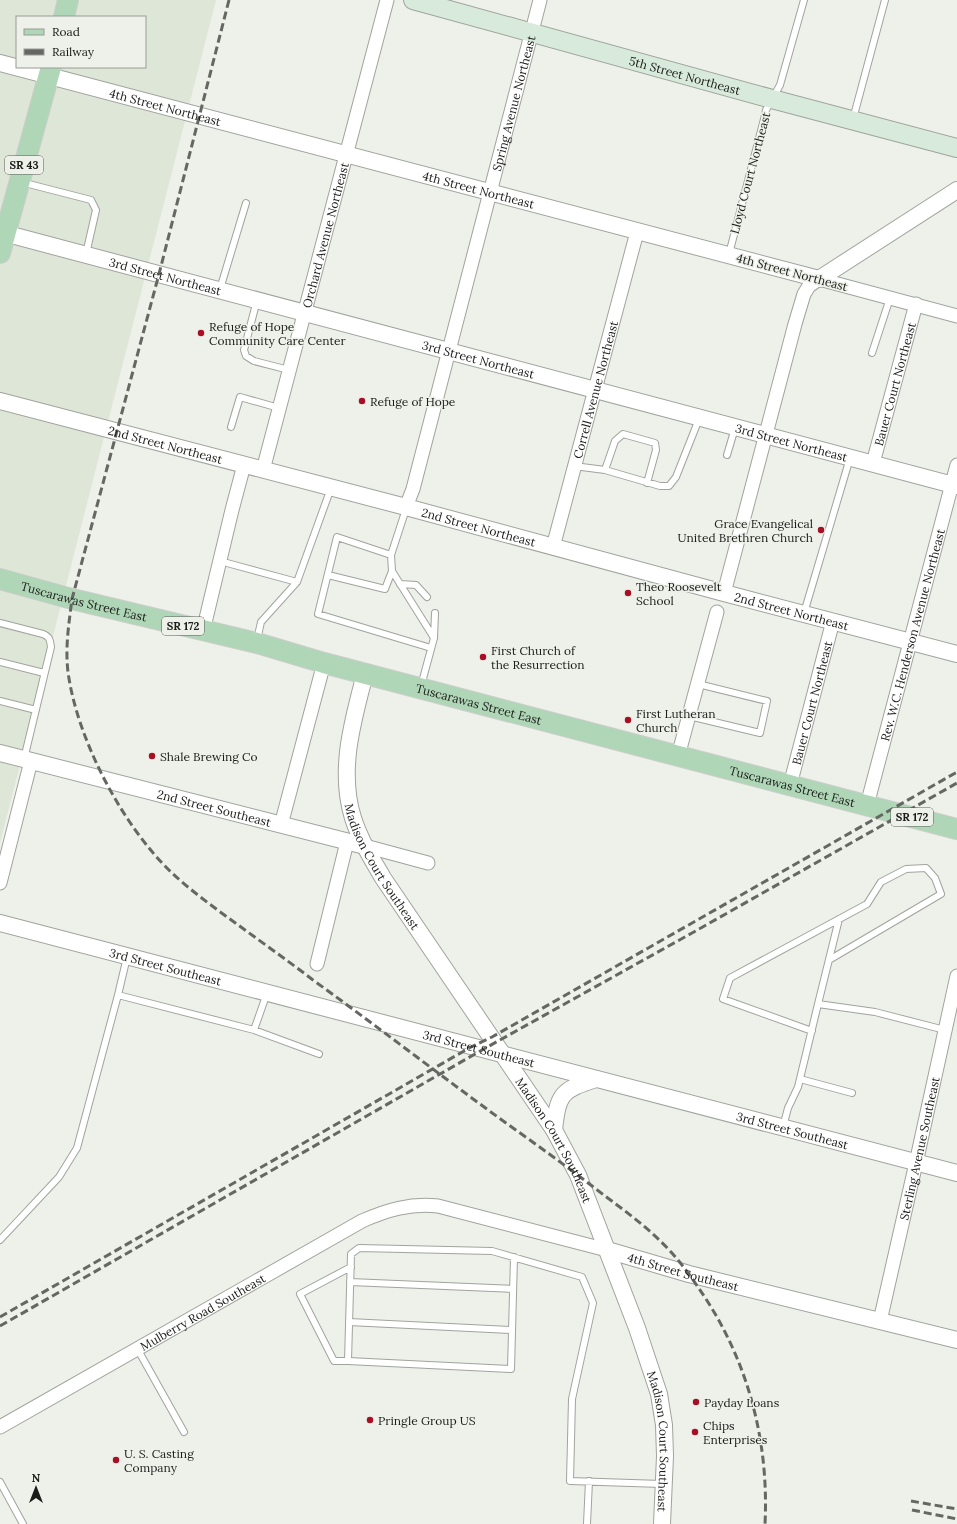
<svg xmlns="http://www.w3.org/2000/svg" width="957" height="1524" font-family="Lora,serif">
<rect width="100%" height="100%" fill="#edf1e9"/>
<!-- built -->
<path fill="#dee6d7" fill-rule="evenodd" d="M0,0H216L0,843ZM17,17H145V67H17Z"/>
<g fill="none" stroke-linecap="round" stroke-linejoin="round">
<!-- service casing -->
<g stroke="#a0a49d" stroke-width="8">
<path id="service" d="M853,119L885,0
M21,182L91,200L96,210L86,254
M729,254L764,119L766,110L780,85L804,0
M220,289L246,203
M257,300L244,350L246,356L254,361L289,370
M872,353L890,298
M231,427L240,397L279,408
M727,455L735,428
M574,466L605,470L660,486H669L676,477L699,419
M605,470L615,441L623,434L655,443L656,450L647,483
M406,509L391,555L337,537L318,614L431,648
M227,563L297,582L331,488
M392,571L434,638
M328,575L385,589L392,571L391,555
M400,584L416,585L427,597
M804,613L850,458
M0,623L43,634C50,637 50,640 51,647L24,759
M257,640L261,622L297,582
M0,662L44,673
M421,686L434,638L435,613
M0,701L36,710
M689,716L760,733L767,701L698,684
M127,957L118,995L254,1030L267,993
M818,1004L839,919
M254,1030L319,1054
M812,1031L723,999L730,978L867,904L881,882L906,869L926,868L935,878L941,894L829,960
M800,1079L852,1093
M783,1127L788,1108L798,1087L818,1004L875,1012L945,1030
M0,1240L59,1177L77,1148L118,995
M514,1257L511,1369L348,1361L351,1254L359,1248L492,1251L582,1277L593,1303L572,1399L570,1481L662,1484
M350,1282L513,1289
M349,1322L512,1330
M138,1350L184,1432
M348,1361H334L300,1294L351,1267
M0,1482L23,1524
M587,1524L589,1481"/>
</g>
<!-- minor casing -->
<g stroke="#a0a49d" stroke-width="15">
<g id="minor">
<path id="s1" d="M873,463L916,304"/>
<path id="s2" d="M263,470L387,0"/>
<path id="s3" d="M406,507L413,489L540,0"/>
<path id="s4" d="M553,547L637,232"/>
<path d="M724,593L795,324L804,294L809,286L819,279L957,316"/>
<path d="M203,631L232,510L244,465"/>
<path d="M678,756L717,612"/>
<path id="s5" d="M790,785L833,621"/>
<path id="s6" d="M867,805L957,465"/>
<path d="M281,825L324,663"/>
<path d="M365,846L428,863"/>
<path d="M0,883L31,761"/>
<path d="M317,964L347,842"/>
<path id="s7" d="M880,1321L916,1163L957,976"/>
<path id="s8" d="M0,1427L362,1221C387,1210 410,1203 438,1206L607,1250"/>
</g>
</g>
<!-- tertiary casing -->
<g stroke="#a0a49d" stroke-width="18">
<g id="tertiary">
<path id="s9" d="M0,63L819,279L957,190"/>
<path id="s10" d="M0,232L957,486"/>
<path id="s11" d="M0,401L406,507L724,593L957,654"/>
<path id="s12" d="M365,674C353,720 338,770 353,818C360,840 372,859 383,878L554,1130L578,1175L637,1328L659,1394L664,1425L665,1456L662,1524"/>
<path id="s13" d="M0,753L365,846"/>
<path id="s14" d="M0,923L957,1173"/>
<path d="M554,1130C558,1094 561,1090 596,1079"/>
<path id="s15" d="M607,1250L689,1274L957,1340"/>
</g>
</g>
<!-- secondary casing -->
<g stroke="#a0a49d" stroke-width="20">
<g id="secondary">
<path id="s16" d="M413,0L772,99L957,148"/>
</g>
</g>
<!-- primary casing -->
<g stroke="#cdcdcc" stroke-width="22">
<g id="primary">
<path d="M64,17L68,0"/>
<path d="M0,253L51,67"/>
<path id="s17" d="M0,579L72,599L257,643L324,663L957,829"/>
</g>
</g>
<!-- service -->
<use href="#service" stroke="#fff" stroke-width="6"/>
<!-- minor -->
<use href="#minor" stroke="#fff" stroke-width="13"/>
<!-- tertiary -->
<use href="#tertiary" stroke="#fff" stroke-width="16"/>
<!-- secondary -->
<use href="#secondary" stroke="#d7eadb" stroke-width="18"/>
<!-- primary -->
<use href="#primary" stroke="#afd6b6" stroke-width="20"/>
<!-- rail -->
<path stroke="#656762" stroke-width="3" stroke-dasharray="8 4" stroke-linecap="butt" d="M229,0L159,274L72,599C69,623 65,647 68,672C77,739 122,825 171,872C190,890 212,906 234,922C260,941 287,960 313,980C378,1027 441,1076 506,1123C540,1147 573,1171 605,1196C628,1213 651,1230 671,1252C683,1265 694,1281 704,1296C749,1364 769,1443 765,1524
M0,1317L471,1047L492,1037L957,772
M0,1326L482,1050L692,933L957,783
M911,1501L957,1509
M912,1510L957,1519"/>
</g>
<!-- markers -->
<g fill="#a70f24" stroke="#edf1e9" stroke-width="1.5">
<circle cx="201" cy="333" r="4"/>
<circle cx="362" cy="401" r="4"/>
<circle cx="821" cy="530" r="4"/>
<circle cx="628" cy="593" r="4"/>
<circle cx="483" cy="657" r="4"/>
<circle cx="628" cy="720" r="4"/>
<circle cx="152" cy="756" r="4"/>
<circle cx="696" cy="1402" r="4"/>
<circle cx="370" cy="1420" r="4"/>
<circle cx="695" cy="1432" r="4"/>
<circle cx="116" cy="1460" r="4"/>
</g>
<g text-anchor="middle" dominant-baseline="central" stroke-width="3" stroke-linejoin="round" paint-order="stroke">
<!-- shield labels -->
<g fill="#edf1e9" stroke="#5a5c57" stroke-width="1">
<rect x="5" y="156" width="38" height="18" rx="3"/>
<rect x="162" y="617" width="42" height="18" rx="3"/>
<rect x="891" y="808" width="42" height="18" rx="3"/>
</g>
<g font-size="11" font-weight="bold" fill="#1b1c19">
<text x="24" y="165">SR 43</text>
<text x="183" y="626">SR 172</text>
<text x="912" y="817">SR 172</text>
</g>
<!-- street labels -->
<g font-size="12" fill="#1b1c19" stroke="#edf1e9">
<text stroke="none"><textPath href="#s16" startOffset="282">5th Street Northeast</textPath></text>
<text stroke="none"><textPath href="#s3" startOffset="418">Spring Avenue Northeast</textPath></text>
<text stroke="none"><textPath href="#s9" startOffset="171">4th Street Northeast</textPath></text>
<text transform="translate(750 173) rotate(-75)">Lloyd Court Northeast</text>
<text stroke="none"><textPath href="#s9" startOffset="495">4th Street Northeast</textPath></text>
<text stroke="none"><textPath href="#s2" startOffset="243">Orchard Avenue Northeast</textPath></text>
<text transform="translate(792 272) rotate(15)">4th Street Northeast</text>
<text stroke="none"><textPath href="#s10" startOffset="171">3rd Street Northeast</textPath></text>
<text stroke="none"><textPath href="#s10" startOffset="495">3rd Street Northeast</textPath></text>
<text stroke="none"><textPath href="#s1" startOffset="82">Bauer Court Northeast</textPath></text>
<text stroke="none"><textPath href="#s4" startOffset="163">Correll Avenue Northeast</textPath></text>
<text stroke="none"><textPath href="#s10" startOffset="819">3rd Street Northeast</textPath></text>
<text stroke="none"><textPath href="#s11" startOffset="171">2nd Street Northeast</textPath></text>
<text stroke="none"><textPath href="#s11" startOffset="495">2nd Street Northeast</textPath></text>
<text stroke="none"><textPath href="#s17" startOffset="87">Tuscarawas Street East</textPath></text>
<text stroke="none"><textPath href="#s11" startOffset="819">2nd Street Northeast</textPath></text>
<text stroke="none"><textPath href="#s6" startOffset="176">Rev. W.C. Henderson Avenue Northeast</textPath></text>
<text stroke="none"><textPath href="#s17" startOffset="495">Tuscarawas Street East</textPath></text>
<text stroke="none"><textPath href="#s5" startOffset="85">Bauer Court Northeast</textPath></text>
<text stroke="none"><textPath href="#s17" startOffset="819">Tuscarawas Street East</textPath></text>
<text stroke="none"><textPath href="#s13" startOffset="221">2nd Street Southeast</textPath></text>
<text stroke="none"><textPath href="#s12" startOffset="203">Madison Court Southeast</textPath></text>
<text stroke="none"><textPath href="#s14" startOffset="171">3rd Street Southeast</textPath></text>
<text stroke="none"><textPath href="#s14" startOffset="495">3rd Street Southeast</textPath></text>
<text stroke="none"><textPath href="#s14" startOffset="819">3rd Street Southeast</textPath></text>
<text stroke="none"><textPath href="#s12" startOffset="527">Madison Court Southeast</textPath></text>
<text stroke="none"><textPath href="#s7" startOffset="177">Sterling Avenue Southeast</textPath></text>
<text stroke="none"><textPath href="#s15" startOffset="79">4th Street Southeast</textPath></text>
<text stroke="none"><textPath href="#s8" startOffset="233">Mulberry Road Southeast</textPath></text>
<text stroke="none"><textPath href="#s12" startOffset="850">Madison Court Southeast</textPath></text>
</g>
<!-- poi labels -->
<g font-size="12" fill="#1b1c19" stroke="#edf1e9" text-anchor="start">
<text x="209" y="326">Refuge of Hope<tspan x="209" dy="14">Community Care Center</tspan></text>
<text x="370" y="401">Refuge of Hope</text>
<text x="813" y="523" text-anchor="end">Grace Evangelical<tspan x="813" dy="14">United Brethren Church</tspan></text>
<text x="636" y="586">Theo Roosevelt<tspan x="636" dy="14">School</tspan></text>
<text x="491" y="650">First Church of<tspan x="491" dy="14">the Resurrection</tspan></text>
<text x="636" y="713">First Lutheran<tspan x="636" dy="14">Church</tspan></text>
<text x="160" y="756">Shale Brewing Co</text>
<text x="704" y="1402">Payday Loans</text>
<text x="378" y="1420">Pringle Group US</text>
<text x="703" y="1425">Chips<tspan x="703" dy="14">Enterprises</tspan></text>
<text x="124" y="1453">U. S. Casting<tspan x="124" dy="14">Company</tspan></text>
</g>
</g>
<!-- legend -->
<rect x="16" y="16" width="130" height="52" fill="#edf1e9" stroke="#999c96"/>
<rect x="24" y="29" width="20" height="6" fill="#afd6b6" stroke="#999c96"/>
<text x="52" y="36" font-size="12" fill="#1b1c19">Road</text>
<rect x="24" y="49" width="20" height="6" fill="#656762" stroke="#999c96"/>
<text x="52" y="56" font-size="12" fill="#1b1c19">Railway</text>
<!-- north arrow -->
<g transform="translate(36 1488)" stroke="#edf1e9" stroke-width="3" paint-order="stroke">
<path d="M0-3L7 15L0 10L-7 15Z" fill="#1b1c19"/>
<text y="-6" font-size="11" font-weight="bold" text-anchor="middle" fill="#1b1c19">N</text>
</g>
</svg>
